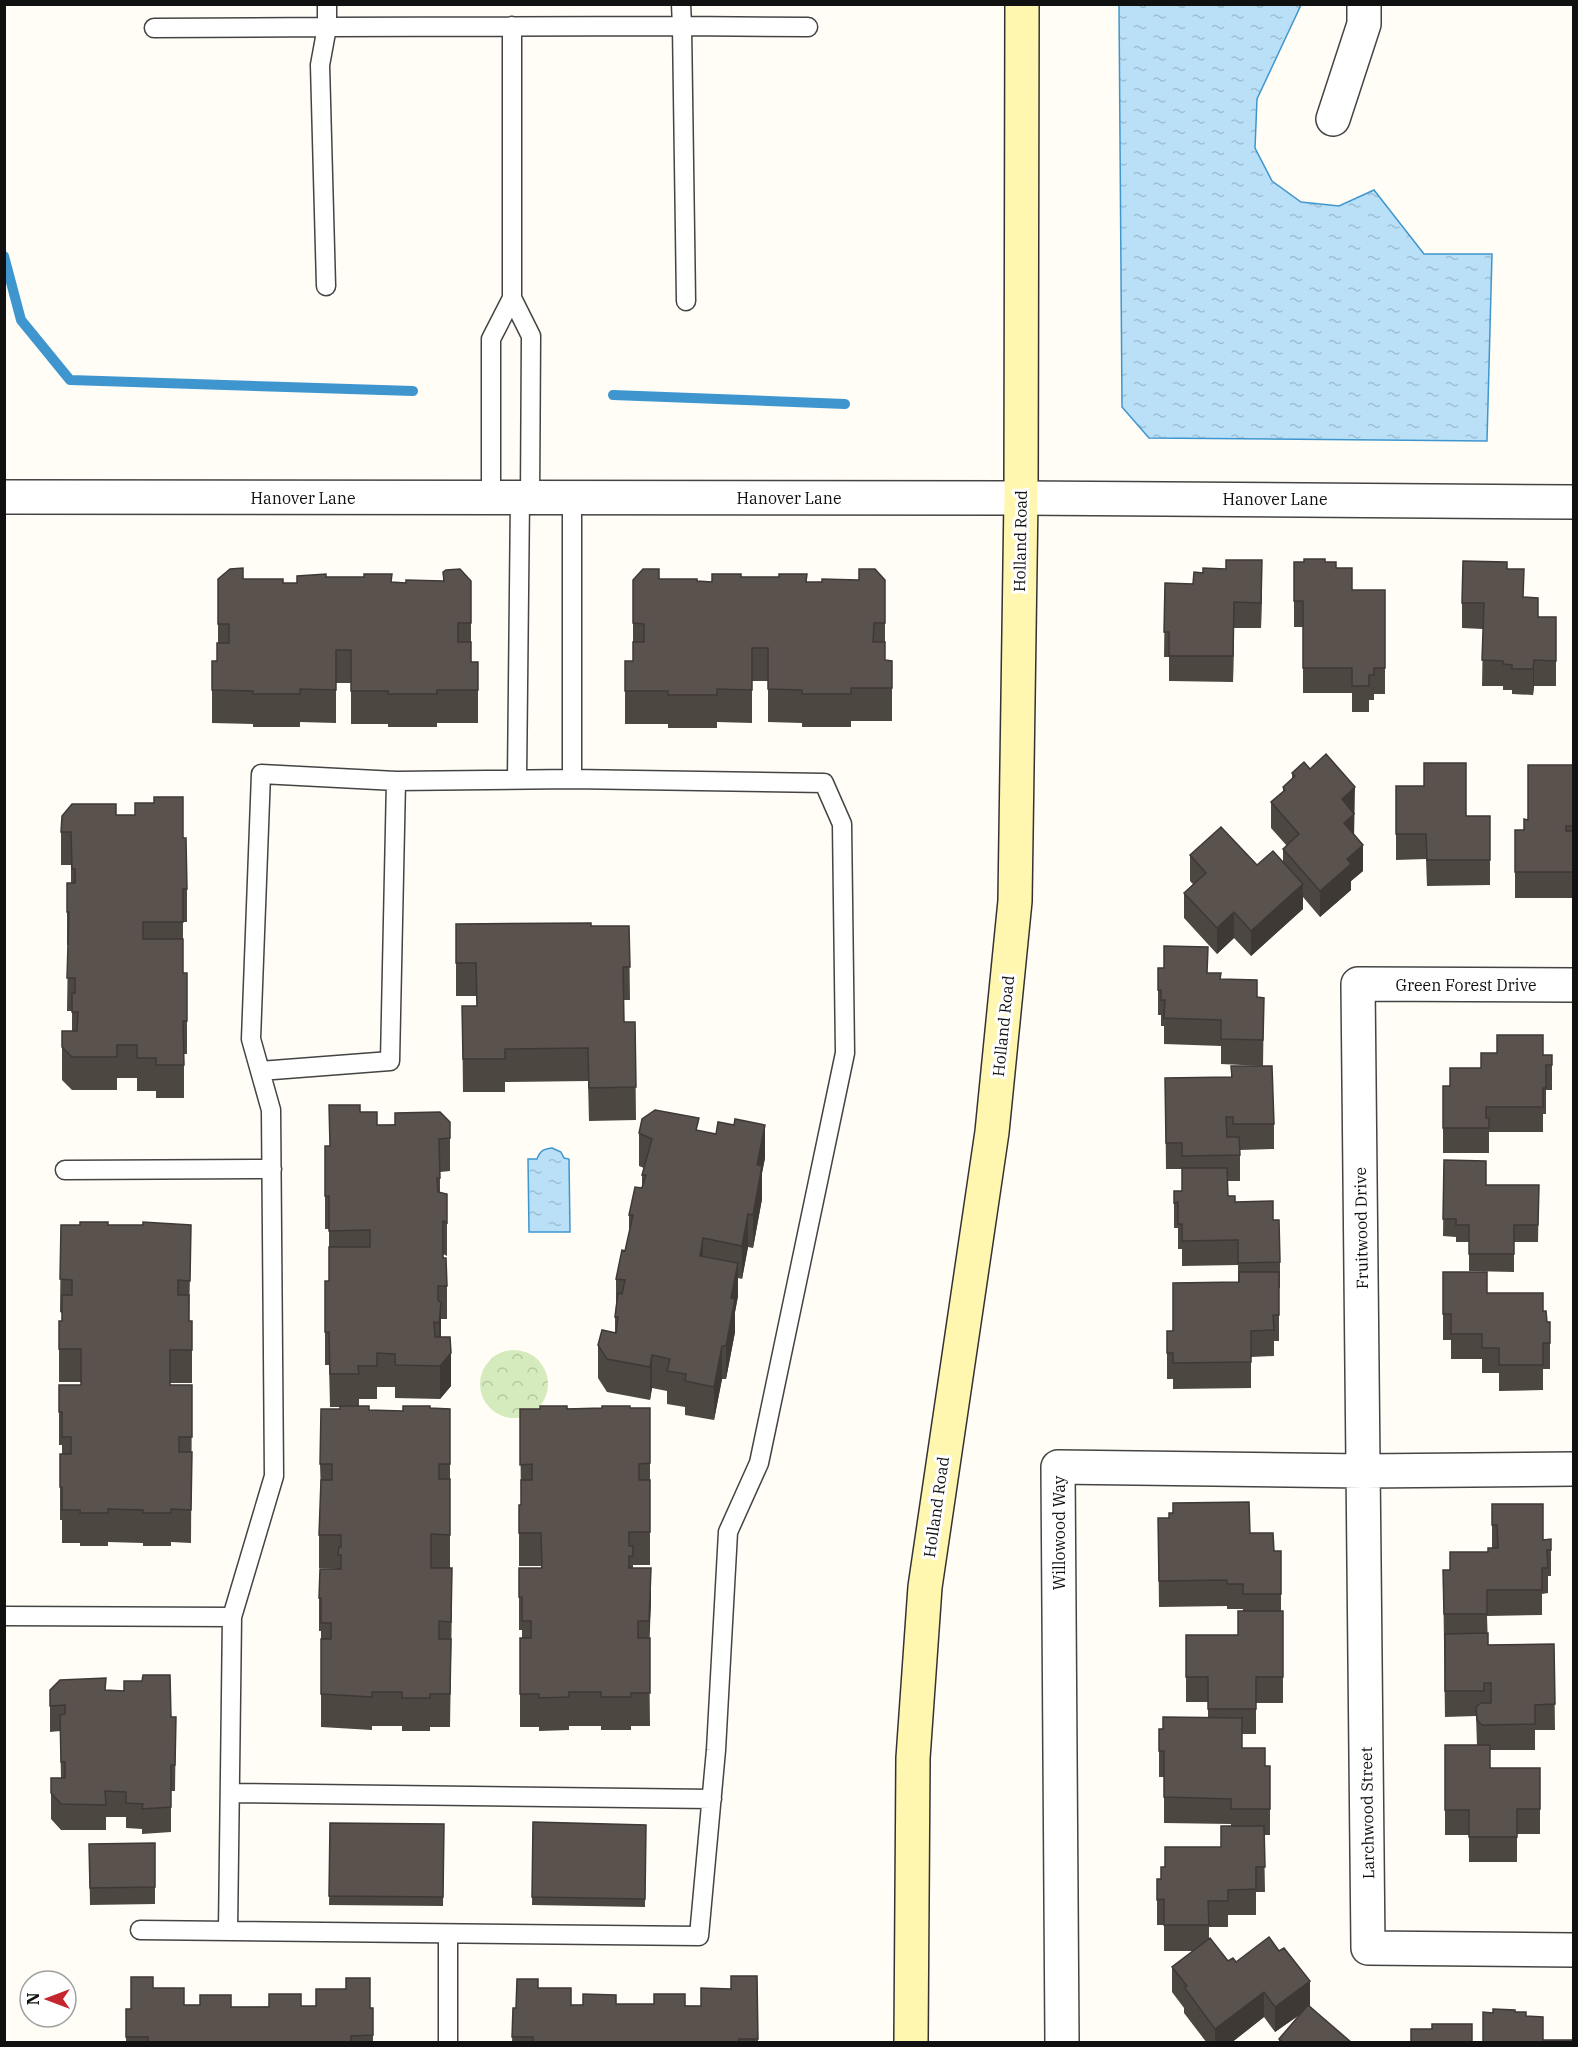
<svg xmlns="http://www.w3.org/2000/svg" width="1578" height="2047" font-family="'IBM Plex Serif',serif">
<defs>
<pattern id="park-crowns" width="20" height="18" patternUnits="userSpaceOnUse" patternTransform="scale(1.5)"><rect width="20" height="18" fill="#d5ebbd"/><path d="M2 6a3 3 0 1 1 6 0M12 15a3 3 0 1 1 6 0" fill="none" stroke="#b6c8a1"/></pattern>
<pattern id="water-ripples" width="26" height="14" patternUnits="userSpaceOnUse" patternTransform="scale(1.5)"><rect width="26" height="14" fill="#b9e0f7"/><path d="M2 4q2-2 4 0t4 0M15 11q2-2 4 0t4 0" fill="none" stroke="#9ebfd3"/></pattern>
</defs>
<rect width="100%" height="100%" fill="#fffdf5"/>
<!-- park -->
<path fill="url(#park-crowns)" d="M480 1384a34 34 0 1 1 68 0a34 34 0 1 1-68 0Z"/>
<!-- water -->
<path fill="url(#water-ripples)" stroke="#3f96cf" stroke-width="1.5" d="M1119,5H1301L1257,99L1255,148L1272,181L1301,202L1339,206L1374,190L1424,254H1492L1487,441L1149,438L1122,407Z
M552,1148L561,1152L564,1158L569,1159L570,1232H529L528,1159H537C540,1151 543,1149 552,1148Z"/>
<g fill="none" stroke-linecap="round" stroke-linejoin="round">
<!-- stream -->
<path stroke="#3f96cf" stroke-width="10" d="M4,256L21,320L70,380L413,391
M613,395L845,404"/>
<!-- service casing -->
<g stroke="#444" stroke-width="21">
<path id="service" d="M327,4V27L682,26L681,4
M512,26V298L531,336L530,498
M154,28L327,27L320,65L326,286
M686,301L682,26L808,27
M491,498V339L512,298
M572,498V779
M517,779L520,498
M65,1170L272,1169
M4,1616L232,1617L274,1476L271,1110L251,1039L261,774L396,781L390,1061L260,1071
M230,1793L712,1799
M140,1930L699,1936L716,1750L728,1532L759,1463L845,1053L842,824L824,783L572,779L396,781
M228,1931L232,1617
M448,1934V2042"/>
</g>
<!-- minor casing -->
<g stroke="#444" stroke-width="36">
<path id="minor" d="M1333,119L1364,24V4
M1574,985L1358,984L1368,1948L1574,1950
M1062,2042L1058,1467L1363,1471L1574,1469"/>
</g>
<!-- tertiary casing -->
<g stroke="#444" stroke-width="36">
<path id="tertiary" d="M4,497L1021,498L1574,502"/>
</g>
<!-- secondary casing -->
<g stroke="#333" stroke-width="36">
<path id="secondary" d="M911,2042L913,1758L925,1587L992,1132L1015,901L1021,498L1022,4"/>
</g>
<!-- service -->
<use href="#service" stroke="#fff" stroke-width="18"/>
<!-- minor -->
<use href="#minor" stroke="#fff" stroke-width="33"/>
<!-- tertiary -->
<use href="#tertiary" stroke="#fff" stroke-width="33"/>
<!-- secondary -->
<use href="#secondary" stroke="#fff6b0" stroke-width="33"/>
</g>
<!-- wall -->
<path fill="#4d4742" d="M1294,562H1325L1336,568L1352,590H1385V694H1374V700H1369V712H1352V693H1303V627H1294Z
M859,569L885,580V660L892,661V721H851V727H802V723L768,722V681H752V723L717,722V728H668V724H625V661H633V580L659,579L712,582L741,577L807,582H822L859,580Z
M1507,569L1524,597L1538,617H1556V686H1534L1533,695L1512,694V690H1503V686H1482L1483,629L1462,628V603Z
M443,572L471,581V662H478V723H437V727H388V724H351V683H336V723L300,722V727H253V724L212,723V661H217L218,643V579H243L283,583H297V576L326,577L406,583L443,581Z
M1165,583L1262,586L1261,628H1234L1233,682L1169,681V657H1164Z
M1574,765V898H1515V830H1524L1528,820Z
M1292,773L1355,813L1354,814V835L1363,871L1351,881V890L1320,917L1303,897V909L1251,956L1234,938L1217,954L1184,918V893L1193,884L1190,881V855L1257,865L1283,862V849L1287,846L1271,828V802L1283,792V787L1292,779Z
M1396,786L1466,816H1490V885L1427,886L1426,859L1396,860Z
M116,815L183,838L187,889V922H183V973H187V1054H184V1098H156V1091H137V1078H117V1090H72L62,1080V1031H72V1011H67L68,945H67V883H71V865H61V832Z
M456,924L591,926H629L630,1000H624V1022H635L636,1120L589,1121L588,1081L505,1082V1092H463L462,1006H477L476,996H456Z
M1208,973L1257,997L1264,998L1263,1066L1274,1124V1149L1240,1150V1181H1227L1228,1196L1235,1202L1273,1220L1280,1262V1288H1279V1341H1274V1356L1251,1357V1388L1173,1389V1379H1167V1331H1173L1238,1282V1265L1182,1266V1249H1178V1228H1174V1191H1182V1169H1166L1165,1078L1231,1077V1066H1263L1221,1064V1046L1164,1044V1026H1161V1015H1158V990Z
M1543,1055H1552V1090H1546V1114H1543V1132H1489V1153H1443V1086H1450L1481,1068Z
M329,1105L360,1112L377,1125L450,1122V1171L440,1172V1193L447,1194V1256L443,1254L447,1286V1319H441V1337L451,1386L440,1399L395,1398V1387H377V1399H359V1406L369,1410L403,1411L430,1408L450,1409V1568L452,1601L450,1727H430V1731H402V1726H372V1730L321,1727V1631H319V1598L338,1569L319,1568V1535L321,1497L320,1464L340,1409V1407H330L329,1365H325V1281H329V1229H325V1146H330Z
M699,1130L765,1158L762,1173V1199L753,1248L748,1247L742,1279L738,1278V1296L735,1312V1332L726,1379H722L714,1420L685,1415V1407L667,1404V1391L652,1388L650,1400L607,1392L598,1378V1345L615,1332V1317L616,1305V1279L625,1251L629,1233V1215L642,1186V1175L644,1168L639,1166V1133Z
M1444,1160L1486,1185H1539L1538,1242H1514V1272L1469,1271V1242H1456V1237L1443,1236Z
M61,1225H191L189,1321H192V1383H170V1385H192L191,1543L171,1542V1546H143V1543L108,1542V1546H80V1543H62V1520H60V1454H62V1445H59V1385H81V1382H59V1321H62V1313L60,1312Z
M1443,1272L1487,1293L1543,1311L1547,1322H1550V1369H1543V1390L1499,1391V1373H1482V1359H1451V1340H1443Z
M650,1408V1565H633V1568L651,1601L649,1638L650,1726H631V1730H601V1726H569V1730L539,1731V1727H520V1638H522V1630H519V1568H541V1566H519V1505H521L520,1409Z
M1492,1504L1543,1540L1551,1539V1576H1548V1593L1542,1594V1615L1487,1616L1488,1645L1554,1644L1555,1730H1535V1750H1490V1768H1540V1834H1517V1862H1469V1835H1445V1745H1477L1476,1716L1445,1717L1443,1570H1450V1552H1488L1492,1548Z
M1158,1518L1250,1533L1274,1551H1281V1611H1283V1703H1256V1734H1242V1748L1265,1766H1270V1835H1264L1265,1892H1256V1915H1228V1927H1209V1939L1228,1961L1236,1962L1310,2007L1352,2043H1279V2039L1301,2014L1275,2032L1264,2017L1231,2043H1207L1184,2013V2008L1172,1992V1967L1194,1951H1164V1925H1157V1879H1161L1165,1867L1221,1847V1826H1231V1824L1164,1823V1777H1159V1751L1163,1729L1208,1717V1702H1186V1635H1238L1243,1609H1227V1606L1159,1607Z
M50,1690H106L171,1717H176L175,1791H171V1832L142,1834V1829L126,1828V1817H106V1830H61L51,1819V1793L61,1778L60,1731L50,1732Z
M533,1822L646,1825L645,1907L532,1905Z
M330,1823L444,1824L443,1906L329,1905Z
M155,1843V1904L90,1905L89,1844Z
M757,1976L758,2043H512L513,2008H516L538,1988L571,2005L616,2004L701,2006Z
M153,1988L184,2005L231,2007L301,2006L373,2008V2043H126V2009H131Z"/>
<!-- shaded-wall -->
<path fill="#3f3936" d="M1262,560V586L1261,628V603Z
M1234,602V628L1233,682V656Z
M1534,660V686L1533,695V669Z
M1355,787L1354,839L1344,849L1342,799Z
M1363,845V871L1351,881V890L1320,917V891L1347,859Z
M1303,884V909L1251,956V931Z
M1234,912V938L1217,954V928Z
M765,1125V1158L762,1173V1199L753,1248V1215L757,1165Z
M748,1214V1247L742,1279V1246Z
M703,1238V1271L700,1256Z
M738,1263V1296L735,1312V1332L726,1379V1346L731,1298Z
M441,1303V1336L439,1356V1323Z
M722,1346V1379L714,1420V1387Z
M451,1353V1386L440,1399V1366Z
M652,1355V1388L650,1400V1367Z
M651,1568V1601L649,1654V1621Z
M1310,1981V2007L1275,2032V2007Z
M1264,1992V2017L1231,2043H1215V2029Z"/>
<!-- building -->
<path fill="#5a524d" stroke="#3f3936" stroke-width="1.5" d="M1304,559H1325V562H1336V568H1352V590H1385V668H1374V675H1369V686H1352V668H1303V601H1294V562H1304Z
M1226,560H1262L1261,603L1234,602L1233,656H1169V632H1164L1165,583L1193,584L1194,572L1203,573V568L1226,569Z
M1463,561L1507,562V569H1524L1523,597L1538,598V617H1556V661L1534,660L1533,669H1512V665L1503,664V661L1482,660L1484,603H1462Z
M243,568V579H283V583H297V576L326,574V577H364V574H392L391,582L406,583V580L444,581L443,572L446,570L460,569L471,581V623H458V642H471V662H478V690H437V694H388V691H351V650H336V690L300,689V694H253V691L212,690V661H217V643H229V624H218V579L230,569Z
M643,569H659V579H697V581L712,582V574H741V577H779V574H807L806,582H822V579L859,580V569H875L885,580V623H874L873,642H885V660L892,661V688H851V694H802V690L768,689V648H752V690L717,689V695H668V691H625V661H633V642H644V624L633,623V580Z
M1326,754L1355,787L1342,799L1354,814L1344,823L1363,845L1347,859L1351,864L1320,891L1283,849L1299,834L1271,802L1285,790L1283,787L1295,776L1292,773L1304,762L1310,769Z
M1424,763H1466V816H1490V860H1427L1426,834H1396V786H1424Z
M1528,765H1574V826H1566V831H1574V872H1515V830H1524V819L1528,820Z
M154,797H183V838H186L187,889H183V922H143V939H183V973H187V1021H183L184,1065H156V1058H137V1045H117V1057H72L62,1047V1031H77L78,1012H72V993H75V978H67L69,912H67V883H75V869H72L71,832H61L62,816L72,804H116V815H135V803H154Z
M1221,827L1257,865L1273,851L1303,884L1251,931L1234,912L1217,928L1184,893L1206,873L1190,855Z
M591,923V926H629L630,967H623L624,1022H635L636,1087L589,1088L588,1048L505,1049V1059H463L462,1006H477L476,963H456V924Z
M1164,946L1208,947L1207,973H1221L1220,979L1257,980V997L1264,998L1263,1040L1221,1039V1020L1164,1018L1165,1000H1161V990H1158V968H1164Z
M1497,1035H1543V1055H1552V1065H1546V1088H1543V1107H1486V1118H1489V1128H1443V1086H1450V1068H1481V1053H1497Z
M1231,1066H1272L1274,1124H1233V1117H1226L1227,1137H1239L1240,1155L1182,1156V1143H1166L1165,1078L1232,1077Z
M329,1105H360V1112H377V1125H395V1113L440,1112L450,1122V1138L439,1139L440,1178H437L438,1192L447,1194V1223L443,1221V1258H446L447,1286H438V1300L441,1303L439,1323L434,1322L435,1337H450L451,1353L440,1366L395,1365V1354L377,1353V1366H358L359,1374H330L329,1332H325V1281H329V1247H370V1230L329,1231V1196H325V1146H330Z
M655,1110L699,1118L696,1130L716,1134L718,1122L734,1125L735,1119L765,1125L757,1165L762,1166L753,1215L748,1214L742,1246L703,1238L700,1256L738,1263L731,1298L735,1299L726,1346H722L714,1387L685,1381L686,1374L667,1371L670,1359L652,1355L650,1367L607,1359L598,1345L602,1330L616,1333L618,1317H615L618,1293L622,1294L625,1280L616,1279L622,1250L625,1251L633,1215H629L635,1187L642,1188L646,1175H642L652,1139L639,1133L642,1119Z
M1444,1160L1486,1161V1185H1539L1538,1225H1514V1254H1469V1225H1456V1219H1443Z
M1182,1168H1227L1228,1196H1235V1202L1273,1201V1220H1279L1280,1262L1238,1263V1240L1182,1241V1224H1178V1202L1174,1203V1191H1182Z
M80,1222H108V1225H143V1222L191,1225L190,1281L178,1280V1295H189V1321H192V1350H170V1385H192V1437H179V1452H192L191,1510L171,1509V1513H143V1510L108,1509V1513H80V1510H62V1487H60V1454H71V1437H62V1412H59V1385H81V1349H59V1321H62V1295H72V1280L60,1279L61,1225H80Z
M1239,1272H1279V1315H1273L1274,1330L1251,1331V1362L1173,1363V1353H1167V1331H1173V1283L1239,1282Z
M1443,1272H1487V1293H1543V1311H1546L1547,1322H1550V1343H1543V1365H1499V1348H1482V1334H1451V1314H1443Z
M340,1406H369V1410L403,1411V1406H430V1408L450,1409V1464H439V1479H450V1535L431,1534V1568H452L451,1622L439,1621V1639H451L450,1694H430V1698H402V1692H372V1697L321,1694V1639H331V1623H321V1598H319L320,1569H341V1555H338L339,1547H341V1535H319L321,1480H332V1464H320L321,1409H340Z
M540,1406H567V1409L602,1408V1406H630V1408H650V1463L639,1464V1480H650V1532H629V1546H633V1556H629V1568H651L649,1621H638V1638H650V1693H631V1697H601V1692H569V1697L539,1698V1694H520V1638H531V1621H522V1597H519V1568H542L541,1533H519V1505H521V1480H532V1464L520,1465V1409H540Z
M1249,1502L1250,1533H1273L1274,1551H1281V1594H1243V1584H1227V1580L1159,1581L1158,1518H1169V1513H1173V1503Z
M1492,1504H1543V1540L1551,1539V1550H1547L1548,1568H1542V1590H1487V1614H1444L1443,1570H1450V1552H1488V1548H1498L1497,1525H1492Z
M1238,1611H1283V1677H1256V1709H1208V1677H1186V1635H1238Z
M1488,1633V1645L1554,1644L1555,1704L1535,1705V1724L1482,1725L1477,1720L1476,1707L1481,1703H1491V1683H1484V1691H1445V1634Z
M143,1675H170L171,1717H176L175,1765H171V1807L142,1809L143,1804L126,1803V1792L105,1791L106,1805L61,1804L51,1793V1778H65V1762H61L60,1715L65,1714V1705L50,1706V1690L60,1680L106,1678L105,1690L124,1691V1681H142Z
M1163,1717L1242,1718V1748H1265V1766H1270V1809H1231V1799L1164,1797V1751H1159V1729H1163Z
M1445,1745H1490V1768H1540V1809H1517V1837H1469V1810H1445Z
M533,1822L646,1825L645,1899L532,1897Z
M330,1823L444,1824L443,1897L329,1896Z
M1221,1826H1264L1265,1867H1256V1889L1228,1890V1901H1208L1209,1925H1164V1899L1157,1900V1879H1161V1867H1165V1847H1221Z
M155,1843V1887L90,1888L89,1844Z
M1269,1937L1279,1951L1284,1948L1310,1981L1275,2007L1264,1992L1215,2029L1184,1987L1187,1986L1172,1967L1210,1938L1228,1961L1233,1958L1236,1962Z
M731,1976H757L758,2039H739L738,2043H533V2037H512L513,2008H516L517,1979H538V1988H571V2005H583V1994L616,1995V2004H654V1994H685V2006H701V1988L731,1989Z
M131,1977H153V1988H184V2005H200V1995H231V2007H269V1994H301V2006H316V1989H346V1978H370V2008H373V2035L351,2036V2043H148V2037H126V2009H131Z
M1308,2005L1352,2043H1283L1279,2039Z
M1493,2009L1515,2010V2012H1526V2016L1543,2017V2040H1574V2043H1483V2012L1493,2013Z
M1432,2024H1472V2043H1411V2029H1432Z"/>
<g text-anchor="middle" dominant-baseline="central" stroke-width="6" stroke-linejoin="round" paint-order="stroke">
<!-- street labels -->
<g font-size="16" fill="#111" stroke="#fff">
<text x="303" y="498">Hanover Lane</text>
<text x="789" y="498">Hanover Lane</text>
<text x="1275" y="499">Hanover Lane</text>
<text transform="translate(1020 541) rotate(-89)">Holland Road</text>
<text x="1466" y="985">Green Forest Drive</text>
<text transform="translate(1003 1026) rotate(-84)">Holland Road</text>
<text transform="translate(1361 1228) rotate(-91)">Fruitwood Drive</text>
<text transform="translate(936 1507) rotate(-82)">Holland Road</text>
<text transform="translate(1059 1533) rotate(-90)">Willowood Way</text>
<text transform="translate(1367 1813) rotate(-91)">Larchwood Street</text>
</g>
</g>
<!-- border -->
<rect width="1578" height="2047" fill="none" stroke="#111111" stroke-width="12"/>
<!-- north arrow -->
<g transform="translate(48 1999) rotate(270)"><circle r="28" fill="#ffffff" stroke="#a0a0a0" stroke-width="1.5"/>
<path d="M0-4.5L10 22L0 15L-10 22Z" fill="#c4262e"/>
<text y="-9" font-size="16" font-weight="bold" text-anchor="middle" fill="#111111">N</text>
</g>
</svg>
